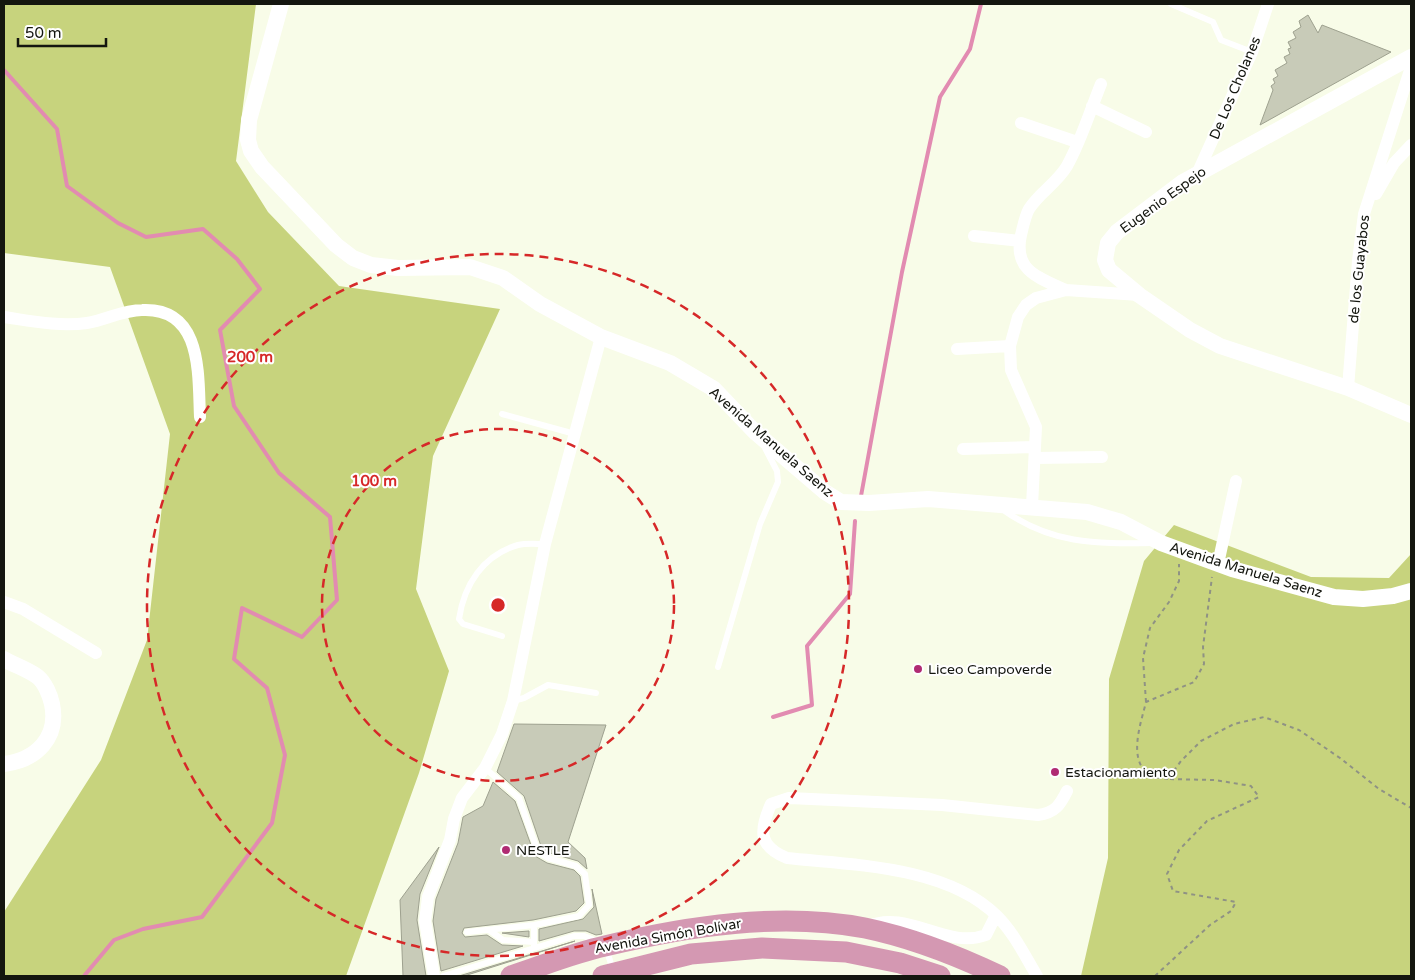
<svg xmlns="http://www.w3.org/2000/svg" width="1415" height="980" font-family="'Varela Round',sans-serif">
<rect width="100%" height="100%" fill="#f8fce8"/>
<!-- green -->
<path fill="#c7d37d" d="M4,4H256L236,161L268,212L339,286L500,309L433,456L416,589L449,671L419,773L346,976H4V912L101,760L147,640L170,434L110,267L4,253Z
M1174,525L1311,577L1389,578L1411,554V976H1081L1108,858L1109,679L1144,561Z"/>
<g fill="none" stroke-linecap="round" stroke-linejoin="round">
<!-- stream -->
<path stroke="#e28bb1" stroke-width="4" d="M4,70L57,129L67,186L118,223L146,237L203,229L237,259L260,289L220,330L234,406L279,473L330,517L337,600L302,637L242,608L234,659L267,688L285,755L272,823L202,917L143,929L114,940L84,976
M861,496L902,272L940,97L970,49L981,4
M773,717L812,705L807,646L850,594L855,521"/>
</g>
<!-- building -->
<path fill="#c8cbb8" stroke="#9ea18f" d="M1308,15L1318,33L1322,25L1391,52L1260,125L1273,90L1271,86L1275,83L1273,79L1278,76L1275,70L1287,63L1284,57L1290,54L1288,49L1291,48L1288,42L1296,38L1293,32L1301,27L1299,21Z
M514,724L606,725L568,842L585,858L587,869L578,861L550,853L542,849L524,796L497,772Z
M493,782L515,801L535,856L547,863L574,870L580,876L584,903L576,911L533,920L464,928L462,933L465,937L487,935L502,945L523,946L441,971L433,921L436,899L458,843L463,817L483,806Z
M439,847L420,894L417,920L426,976H403L400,900Z
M592,889L602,934L596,935L586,931H574L539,941V929L583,919L594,907Z
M529,931V937L502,933Z
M575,941L464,976H459Z"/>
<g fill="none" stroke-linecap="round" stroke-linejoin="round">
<!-- path -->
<path stroke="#8f9284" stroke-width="2" stroke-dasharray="4 4" stroke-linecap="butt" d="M1146,702L1143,658L1150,628L1169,602L1179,581V564
M1168,779C1164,778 1156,778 1152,776C1126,763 1141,723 1146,702L1194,682L1204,664L1203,647L1212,577
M1155,976L1210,925L1231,911L1236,902L1173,891L1167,874L1179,850L1207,821L1259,797L1251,786L1215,780L1168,779L1181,761L1201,741L1234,724L1264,717L1299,730L1340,758L1379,789L1411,808"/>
<!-- service -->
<path stroke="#fff" stroke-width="6" d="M1171,4L1213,22L1221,40L1252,52
M502,414L575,434
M1002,509C1050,544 1095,544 1152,543
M502,636L463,624L459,619C464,585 483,555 518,545C526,543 536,544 545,544
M718,667L760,524L778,482L777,471L765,448
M513,701L524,698L548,685L596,693
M489,930L503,940L534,942
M467,932L534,925L579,916L589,905L585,874L576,866L548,858L538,852L519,798L485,768
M534,946V925
M606,948L613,970
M443,976L574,936H584L599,942"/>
<!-- minor -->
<path stroke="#fff" stroke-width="12" d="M1092,106L1146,132
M1021,123L1077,142
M1198,172L1252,52L1268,4
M1376,194L1394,163L1411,145
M974,236L1020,241
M1066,290C1039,278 1013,271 1021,235C1023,227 1025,216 1029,209C1039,193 1057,183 1067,166C1081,141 1090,111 1101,84
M4,317C31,321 60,327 87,323C106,320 123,310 142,310C203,307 198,375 200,417
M957,349L1010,346
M1348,388L1358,261L1364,214L1411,67
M963,449L1034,447
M1035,458L1102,457
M1032,506L1036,427L1011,370L1010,346L1018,317L1026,305L1036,298L1066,290L1139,295
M1218,564L1236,481
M4,602L23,609L96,653
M866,927C908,908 946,950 986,935L996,915
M434,976L425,921L428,897L450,840L454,819L462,798L485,768L502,734L513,701L545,544L601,337
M1037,976C1025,956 1014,933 997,916C947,866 853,865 787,858C757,846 760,829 771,804L789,798L942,805L1038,815C1055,813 1060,805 1067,791"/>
<!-- tertiary -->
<path stroke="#fff" stroke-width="16" d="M281,4L249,120L248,140L251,151L262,167L336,245L353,258L371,265L398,268L470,267L503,278L540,304L601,337L670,363L714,389L755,432L825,492L841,502L869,503L928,499L1087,512L1121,522L1161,543L1232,569L1334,597L1363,599L1393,596L1411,591
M1411,57L1183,182L1117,232L1108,243L1105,260L1109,270L1139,295L1190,330L1220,346L1348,388L1411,415
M4,659C14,665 29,670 38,677C45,683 50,695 52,704C59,738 36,760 4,764"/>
<!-- trunk -->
<path stroke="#d498b2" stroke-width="21" d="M511,976C542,966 573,953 605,946C688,926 780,912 865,928C913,938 956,955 1000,976
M603,976L691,954L762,948L846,952L900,963L940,976"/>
</g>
<!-- distance rings -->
<g fill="none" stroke="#d62828" stroke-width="2.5" stroke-dasharray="9 6">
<circle cx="498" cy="605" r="176"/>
<circle cx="498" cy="605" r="351"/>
</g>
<!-- markers -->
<g fill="#b02b73" stroke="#fff" stroke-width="2">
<circle cx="918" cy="669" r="5"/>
<circle cx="1055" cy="772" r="5"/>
<circle cx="506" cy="850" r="5"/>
</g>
<g text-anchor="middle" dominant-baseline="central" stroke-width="4" stroke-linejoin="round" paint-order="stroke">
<!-- street labels -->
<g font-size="14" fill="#14160f" stroke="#fff">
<text transform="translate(1235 88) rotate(-67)">De Los Cholanes</text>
<text transform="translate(1163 200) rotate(-36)">Eugenio Espejo</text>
<text transform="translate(1359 269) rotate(-84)">de los Guayabos</text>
<text transform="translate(771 442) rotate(41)">Avenida Manuela Saenz</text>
<text transform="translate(1246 570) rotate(17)">Avenida Manuela Saenz</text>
<text transform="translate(668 936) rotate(-10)">Avenida Simón Bolívar</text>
</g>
<!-- poi labels -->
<g font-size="14" fill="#14160f" stroke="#fff" text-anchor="start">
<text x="928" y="669">Liceo Campoverde</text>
<text x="1065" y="772">Estacionamiento</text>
<text x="516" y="850">NESTLE</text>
</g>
</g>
<circle cx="498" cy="605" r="8" fill="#d62828" stroke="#fff" stroke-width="2.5"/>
<g font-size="15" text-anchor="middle" font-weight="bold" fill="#d62828" stroke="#fff" stroke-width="4" stroke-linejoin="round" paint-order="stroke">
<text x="250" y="362">200 m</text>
<text x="374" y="486">100 m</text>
</g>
<!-- border -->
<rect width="1415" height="980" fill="none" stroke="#14160f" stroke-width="10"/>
<!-- scale -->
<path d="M18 38v8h88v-8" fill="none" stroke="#14160f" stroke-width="2.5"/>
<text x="25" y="38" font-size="15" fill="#14160f" stroke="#ffffff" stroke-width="4" paint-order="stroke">50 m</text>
</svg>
